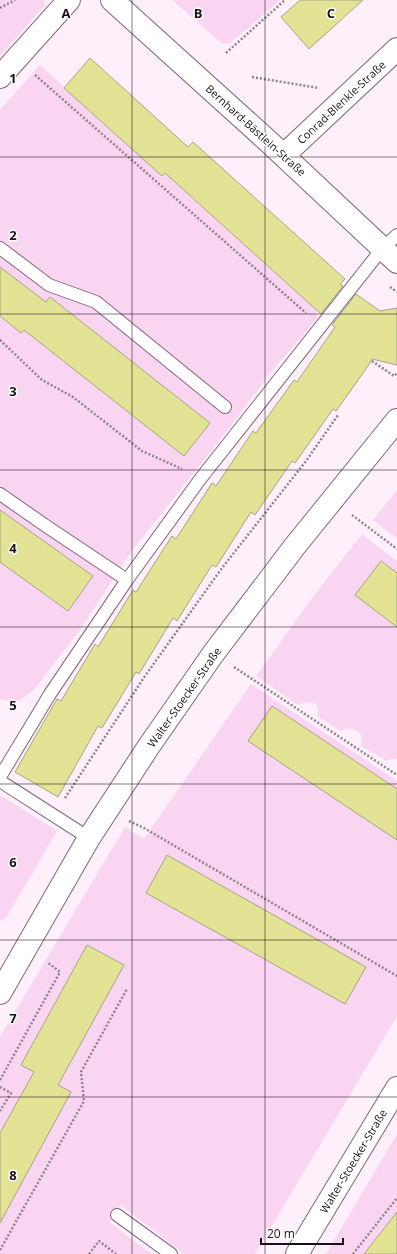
<svg xmlns="http://www.w3.org/2000/svg" width="397" height="1254" font-family="'Open Sans',sans-serif">
<rect width="100%" height="100%" fill="#fdf0fa"/>
<!-- green -->
<path fill="#fad5f1" d="M0,0H44L45,5L0,56Z
M172,0H280L247,29L230,43L223,44Z
M40,65L162,176L165,173L316,310L317,319L271,372L230,427L131,552L82,627L34,690L17,702L0,699V562L68,611L93,576L0,510V316L21,333L24,330L184,456L210,423L50,297L46,302L0,267V110Z
M397,490V538L373,520Z
M362,534L397,561V759H392L387,761L361,746L362,736C356,728 350,727 341,731L317,716C322,701 308,700 298,705L256,676L315,594Z
M251,684L397,781V1016L255,1254H184L121,1205L109,1222L152,1254H0V1037L125,827L144,839Z
M0,795L57,831L6,918L0,921Z
M397,1134V1212L364,1254H326Z"/>
<!-- building -->
<path fill="#e2e394" stroke="#a4a583" d="M300,0H363L309,49L281,17Z
M90,58L188,147L193,142L345,279L340,284L343,286L321,314L165,173L162,176L64,88Z
M0,267L46,302L50,297L210,423L184,456L24,330L21,333L0,316Z
M356,294L380,311L397,308V365L372,359L368,366L336,411L333,409L295,463L292,461L255,515L251,512L216,567L212,565L177,621L173,618L139,674L136,672L102,728L98,726L58,797L15,772L57,699L61,701L95,644L98,647L133,590L136,592L172,536L176,539L212,483L216,486L253,431L256,433L294,380L297,382L335,327L332,325Z
M0,510L93,576L68,611L0,562Z
M381,561L397,573V627L355,595Z
M272,706L397,789V840L248,741Z
M167,855L366,967L345,1004L146,893Z
M87,945L124,965L58,1085L71,1092L0,1223V1133L34,1072L21,1065Z
M397,1212V1254H364Z"/>
<g fill="none" stroke-linecap="round" stroke-linejoin="round">
<!-- lane casing -->
<g stroke="#82667b" stroke-width="14">
<path id="lane" d="M0,248L49,285L96,302L225,407
M0,494L49,528L127,580
M0,777L50,694L127,580L201,478L382,249L397,235
M0,781L89,838
M117,1215L171,1254"/>
</g>
<!-- street casing -->
<g stroke="#82667b" stroke-width="24">
<path id="street" d="M112,0L269,142L397,262
M0,77L69,0
M284,155L397,49
M0,993L89,838L149,746L213,654L295,546L397,420
M297,1254L397,1088"/>
</g>
<!-- path -->
<path stroke="#8e828b" stroke-width="2.5" stroke-dasharray="2 2" stroke-linecap="butt" d="M0,8L15,0
M226,53L285,0
M35,75L306,313
M252,77L319,88
M390,287L397,292
M0,340L42,380L73,397L142,451L182,469
M372,361L394,376L397,373
M352,515L397,549
M234,667L397,775
M65,798L145,676L222,568L306,461L338,415
M129,821L144,828L397,976
M0,1080L60,972L47,962
M0,1087L11,1093L0,1111
M0,1250L84,1101L81,1072L127,989
M89,1254L99,1241L116,1254
M353,1254L397,1198"/>
<!-- lane -->
<use href="#lane" stroke="#fff" stroke-width="12"/>
<!-- street -->
<use href="#street" stroke="#fff" stroke-width="22"/>
</g>
<!-- grid -->
<path fill="none" stroke="#1a0f18" stroke-width="1" stroke-opacity="0.55" d="M132,0V1254M265,0V1254M0,157H397M0,314H397M0,470H397M0,627H397M0,784H397M0,940H397M0,1097H397"/>
<g text-anchor="middle" dominant-baseline="central" stroke-width="3" stroke-linejoin="round" paint-order="stroke">
<!-- street labels -->
<g font-size="11" fill="#1a0f18" stroke="#fff">
<text transform="translate(341 102) rotate(-43)">Conrad-Blenkle-Straße</text>
<text transform="translate(256 130) rotate(42)">Bernhard-Bästlein-Straße</text>
<text transform="translate(184 697) rotate(-55)">Walter-Stoecker-Straße</text>
<text transform="translate(353 1161) rotate(-59)">Walter-Stoecker-Straße</text>
</g>
</g>
<g font-size="13" text-anchor="middle" font-weight="bold" fill="#1a0f18" stroke="#fff" stroke-width="3" stroke-linejoin="round" paint-order="stroke">
<text x="66" y="18">A</text>
<text x="198" y="18">B</text>
<text x="331" y="18">C</text>
<text x="13" y="83">1</text>
<text x="13" y="240">2</text>
<text x="13" y="396">3</text>
<text x="13" y="553">4</text>
<text x="13" y="710">5</text>
<text x="13" y="867">6</text>
<text x="13" y="1023">7</text>
<text x="13" y="1180">8</text>
</g>
<!-- scale -->
<path d="M261 1238v6h82v-6" fill="none" stroke="#1a0f18" stroke-width="2"/>
<text x="267" y="1238" font-size="12" fill="#1a0f18" stroke="#ffffff" stroke-width="3" paint-order="stroke">20 m</text>
</svg>
